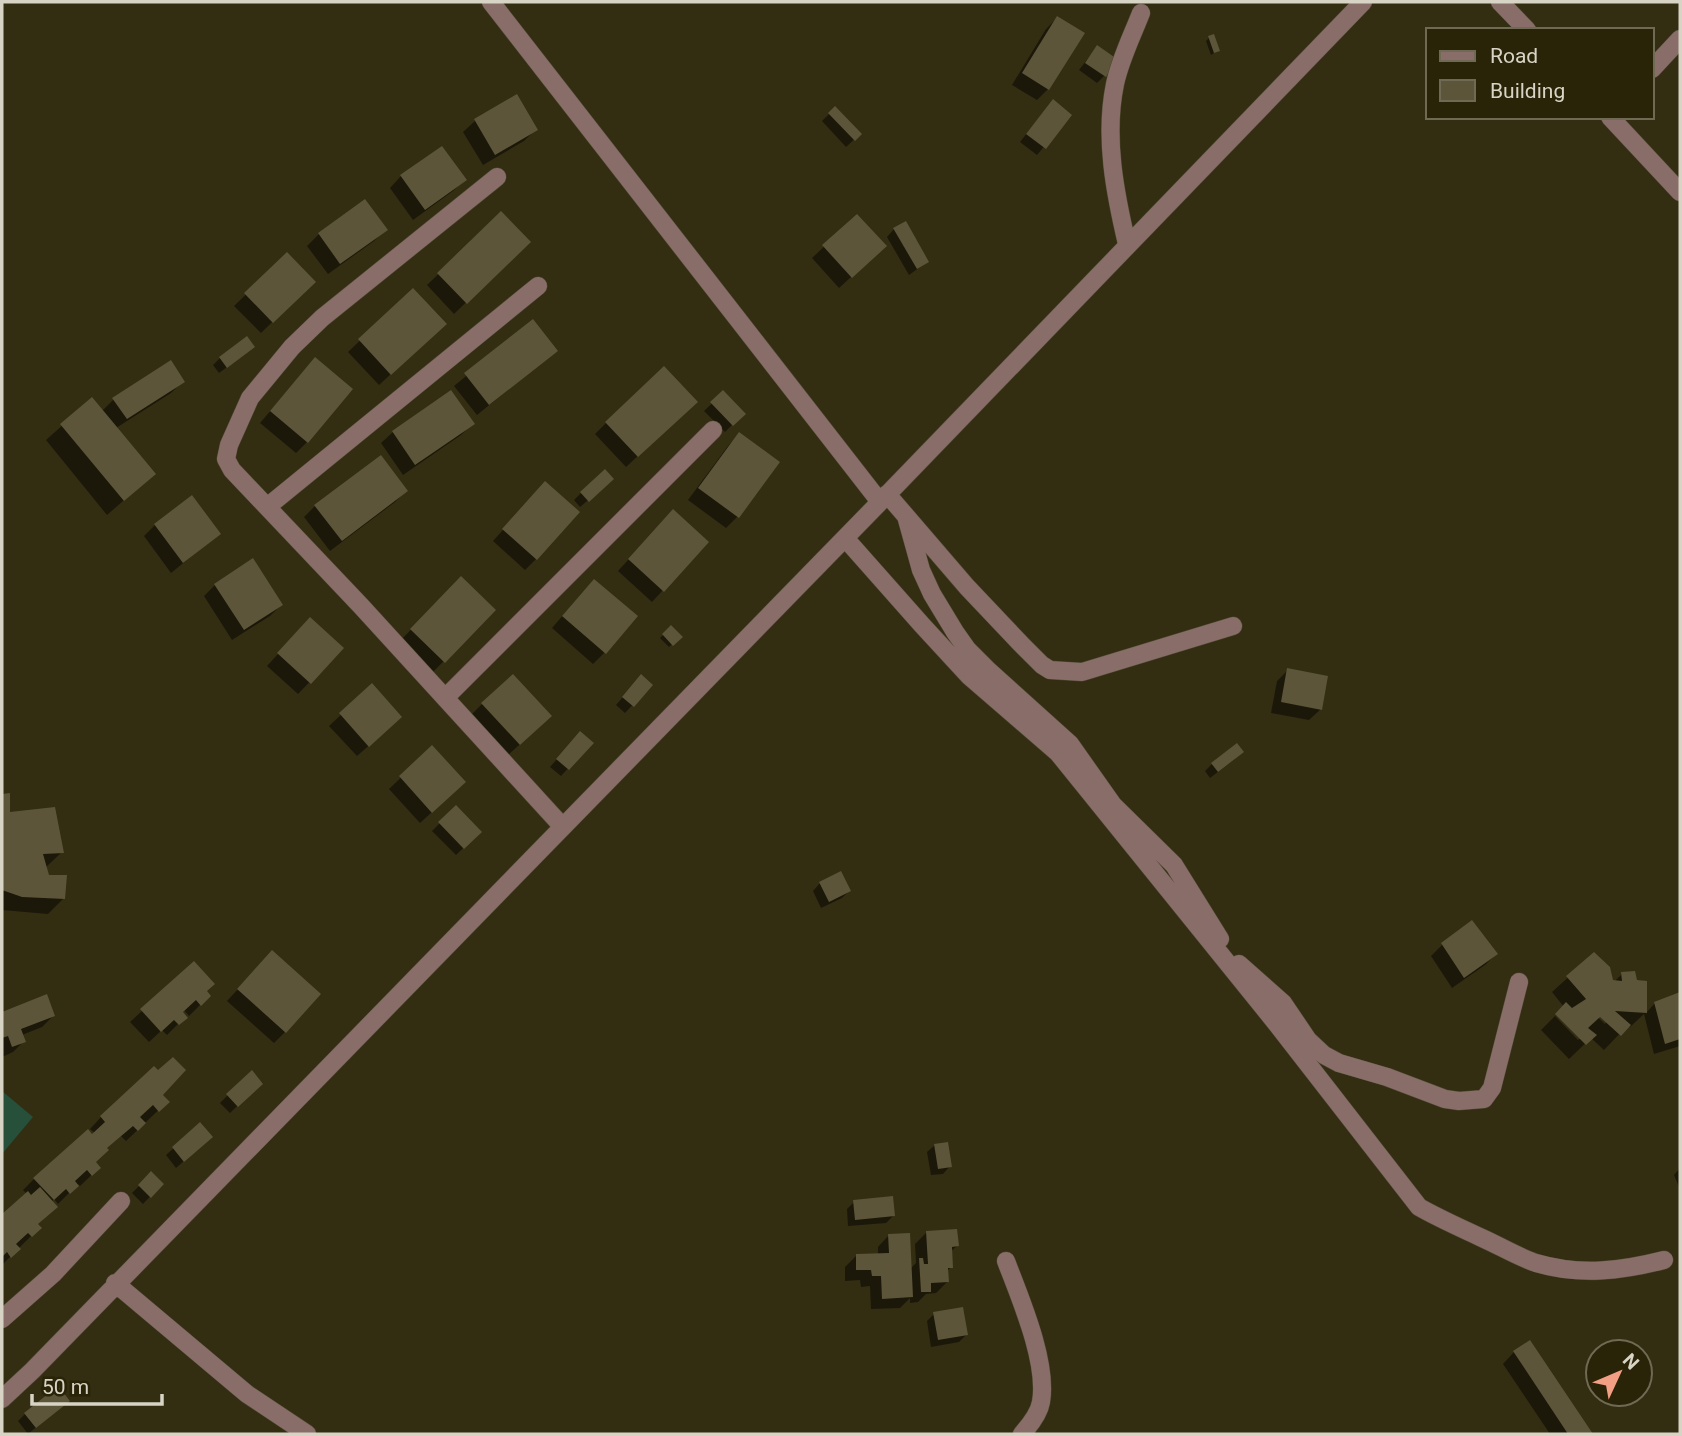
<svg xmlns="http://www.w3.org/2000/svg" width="1682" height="1436" font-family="Roboto,sans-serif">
<rect width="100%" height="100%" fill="#332d12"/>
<!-- green -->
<path fill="#265039" d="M2,1091L33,1117L2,1154Z"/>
<!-- shadow -->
<path fill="#0007" fill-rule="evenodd" d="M1057,18L1048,89L1037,100L1012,85L1046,29Z
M1209,38L1218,50L1211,55L1206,41Z
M1097,47L1104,76L1097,83L1079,70Z
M516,96L536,129L524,141L483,165L463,132L475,121Z
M835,108L860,134L846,147L822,121Z
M1046,109L1070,115L1037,155L1020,142Z
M401,176L464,180L453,191L413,220L390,188Z
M365,202L385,230L374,241L328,274L307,246L319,234Z
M501,214L528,242L454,314L427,285Z
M857,216L873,257L839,288L812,258Z
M894,229L927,262L909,275L887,237Z
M287,255L313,282L261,333L234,306Z
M413,290L433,335L379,385L348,352Z
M532,322L556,351L477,415L454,386Z
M245,354L219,373L213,365L220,358Z
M315,359L307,442L296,453L260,423Z
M183,381L171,393L116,428L154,474L107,515L46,440L92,399L102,411L114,399Z
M450,392L472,424L461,435L403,475L381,443L393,432Z
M723,393L743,414L725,432L704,411Z
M684,413L626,467L595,434L606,423Z
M739,434L737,517L726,528L688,500L728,446Z
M605,486L580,507L574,500L581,493Z
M406,491L395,502L330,551L304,517L315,506Z
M534,495L536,559L525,570L493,541Z
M662,523L663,590L652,602L618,571Z
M155,525L219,534L171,573L144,536Z
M461,578L494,610L432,673L400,641Z
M215,585L281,605L270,616L232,640L204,596Z
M583,592L604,653L593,664L552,628Z
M671,627L680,637L669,647L660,638Z
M299,631L342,648L298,694L267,666Z
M1288,670L1321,709L1309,720L1271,713L1277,681Z
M634,684L651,685L625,713L616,705Z
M372,686L389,728L357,756L329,726Z
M482,704L538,728L508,755L471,715Z
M573,741L591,743L561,776L550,767Z
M432,748L453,793L420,823L389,789Z
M1235,759L1210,778L1205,771L1212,764Z
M2,795H8V814L62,852L45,868L48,877L64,898L48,914L2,910Z
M456,807L480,832L456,855L432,831Z
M820,883L849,891L842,898L821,908L813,891Z
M1442,945L1496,954L1485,965L1452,988L1431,956Z
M1594,954L1614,982L1622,974L1646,1013L1655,1003L1680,994V1046L1654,1054L1644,1014L1630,1027H1626L1604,1050L1591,1038L1569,1059L1541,1030L1555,1016L1578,1040L1581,1038L1564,1007L1552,992ZM1592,1012L1607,1021L1605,1024Z
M194,963L205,991L209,996L189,1016L184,1010L181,1013L185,1017L167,1035L162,1030L149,1042L130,1022Z
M261,964L285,1032L274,1043L227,1001Z
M46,996L53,1016L42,1027L22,1035L24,1041L13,1052L2,1057V1014Z
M251,1072L261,1083L230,1113L220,1103Z
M161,1096L167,1102L126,1141L121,1136L105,1149L94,1163L99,1168L80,1186L78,1184L58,1204L54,1199L51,1202L36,1225L39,1228L2,1265V1217L27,1194L23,1190L34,1179L95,1133L90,1129L101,1117Z
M200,1125L203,1144L176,1168L166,1155Z
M935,1145L950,1166L943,1174L931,1175L927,1152Z
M1680,1168V1189L1674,1175Z
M151,1174L162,1184L143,1204L132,1193Z
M854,1202L893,1216L886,1223L848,1226L847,1209Z
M927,1232L957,1246L950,1252L951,1267L946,1272L947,1282L936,1293L926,1294L918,1302L910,1303V1298L900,1308L871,1309L870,1286L861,1287L860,1280L845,1281V1267L856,1256L878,1255V1247L889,1235L910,1269L916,1263L915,1244Z
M934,1314L966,1335L959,1342L931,1347L927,1321Z
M1529,1342L1590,1434H1550L1503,1364L1514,1352Z
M68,1401L28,1434L18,1421L25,1414Z"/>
<!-- building -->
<path fill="#5c5539" d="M1057,16L1085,33L1049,90L1022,73Z
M1214,34L1220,51L1214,53L1208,36Z
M1097,45L1117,59L1106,77L1085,63Z
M517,94L538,130L495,155L474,119Z
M1053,99L1072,115L1046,149L1026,134Z
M835,106L862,134L855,141L828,113Z
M442,146L467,180L425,210L400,175Z
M365,199L388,230L340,264L318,233Z
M501,211L531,242L467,304L437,273Z
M857,214L887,246L852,278L822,245Z
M906,221L929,262L917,269L893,228Z
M287,252L316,282L273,323L244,293Z
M413,288L447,324L391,375L358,339Z
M533,319L558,351L489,405L464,373Z
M247,336L255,347L227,368L219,357Z
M315,357L353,389L308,443L270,411Z
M171,360L185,382L127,419L112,398Z
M664,366L698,402L638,457L605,422Z
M451,390L475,424L415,465L392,431Z
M723,390L746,414L733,426L710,402Z
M92,397L156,474L124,501L60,424Z
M739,432L780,462L739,518L698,488Z
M381,455L408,491L342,541L314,505Z
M605,469L614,479L589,502L580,492Z
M545,481L580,512L537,560L502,529Z
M192,495L221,534L183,563L154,524Z
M673,509L709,542L664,592L628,559Z
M253,558L283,605L244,630L214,584Z
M461,576L496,610L445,663L410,629Z
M594,579L638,616L606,654L562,616Z
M310,617L344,648L311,684L277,653Z
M671,625L683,637L673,646L662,634Z
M1287,668L1328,676L1322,710L1281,702Z
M513,674L552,716L520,745L481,703Z
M641,674L653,685L634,707L622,697Z
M372,683L402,717L369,747L339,713Z
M580,731L594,743L569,770L556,759Z
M1237,743L1244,752L1218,772L1211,763Z
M432,745L466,782L432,813L399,776Z
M10,793V812L55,807L64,853L43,854L49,875H67L65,899L22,897L2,890V794Z
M456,805L482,832L464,849L438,822Z
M841,871L851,891L829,902L819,882Z
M1472,920L1498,954L1464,978L1441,943Z
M272,950L321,994L286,1033L237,989Z
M1594,952L1610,967L1613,980L1622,981L1621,972L1635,971L1637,980L1647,981V1013L1615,1011L1631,1025L1621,1036L1600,1017L1588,1028L1597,1035L1586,1045L1555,1014L1566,1002L1572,1008L1586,999L1566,976Z
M194,961L215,984L207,991L211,996L201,1006L196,1000L183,1012L188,1018L179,1025L174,1020L161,1032L140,1009Z
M1680,992V1039L1665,1044L1654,1002Z
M47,994L55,1016L21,1029L26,1042L12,1047L8,1036L2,1038V1012Z
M173,1057L186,1070L163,1095L170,1102L159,1112L153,1105L140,1117L146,1123L138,1131L133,1126L107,1148L109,1150L96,1162L101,1168L92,1176L87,1170L75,1181L79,1186L70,1194L66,1189L54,1200L33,1178L88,1129L92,1134L105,1122L100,1116L154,1066L158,1070Z
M252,1070L263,1084L238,1107L226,1094Z
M200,1122L213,1137L184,1162L172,1147Z
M948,1142L952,1167L938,1169L934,1144Z
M151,1171L164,1184L151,1198L138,1185Z
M40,1187L58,1207L38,1224L42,1228L32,1237L28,1233L16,1244L21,1249L11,1258L7,1252L2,1257V1214L28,1191L31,1195Z
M893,1196L895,1216L855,1220L853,1200Z
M957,1229L959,1246L952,1247L953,1268H948L949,1282L931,1283V1292H921L919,1258H923L924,1264H928L926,1231Z
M910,1233L913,1297L882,1299L881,1276H872L871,1270H856V1254L889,1253L888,1234Z
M963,1307L968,1335L938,1340L933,1312Z
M1530,1340L1593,1434H1568L1513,1351Z
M58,1386L70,1401L36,1428L24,1413Z"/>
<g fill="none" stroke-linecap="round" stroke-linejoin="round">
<!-- minor casing -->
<g stroke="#4d482f" stroke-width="19">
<path id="minor" d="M491,2L880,502
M1500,2L1527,30
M1652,69L1680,39
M1610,117L1680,192
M497,177L322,318L292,347L250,398L229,445L226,459L232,470L361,606L562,826
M1127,244C1115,193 1104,137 1115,84C1120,60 1132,36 1141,13
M887,494L967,587L1021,644L1042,665L1050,670L1082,672L1233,626
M267,507L538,286
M906,516L921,570L932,594L955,632L967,649L989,671L1070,744L1113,805L1174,865L1220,939
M845,538L922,625L969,676L1058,753L1276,1023L1419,1207C1440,1219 1461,1228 1482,1238C1500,1246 1518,1257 1536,1263C1580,1276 1621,1271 1664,1260
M445,698L713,430
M1239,964L1283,1003L1308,1040L1324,1055L1339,1063L1387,1077L1445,1099L1459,1101L1484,1099L1492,1088L1519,982
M1006,1261C1020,1298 1048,1362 1041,1402C1039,1414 1030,1425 1022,1434
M115,1283L247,1394L307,1434
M2,1319L53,1274L121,1201
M2,1399L32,1371L880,502L1363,2"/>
</g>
<!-- minor -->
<use href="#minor" stroke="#886d69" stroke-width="18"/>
</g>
<!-- border -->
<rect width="1682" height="1436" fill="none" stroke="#d8d4c5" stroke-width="7"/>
<!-- legend -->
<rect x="1426" y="28" width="228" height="91" fill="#292308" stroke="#6f6a54" stroke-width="2"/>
<rect x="1440" y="51" width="35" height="10" fill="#886d69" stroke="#6f6a54" stroke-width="2"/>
<text x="1490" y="63" font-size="21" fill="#d8d4c5">Road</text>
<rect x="1440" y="80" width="35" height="21" fill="#5c5539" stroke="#6f6a54" stroke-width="2"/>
<text x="1490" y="98" font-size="21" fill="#d8d4c5">Building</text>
<!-- north arrow -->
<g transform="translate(1619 1373) rotate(46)"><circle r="33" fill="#292308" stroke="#6f6a54" stroke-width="2"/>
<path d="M0-5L12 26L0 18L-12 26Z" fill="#f39f84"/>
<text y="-10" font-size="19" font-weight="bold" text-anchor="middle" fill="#d8d4c5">N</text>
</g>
<!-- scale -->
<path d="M32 1394v10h130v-10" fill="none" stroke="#d8d4c5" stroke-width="3.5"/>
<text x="42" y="1394" font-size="21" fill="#d8d4c5" stroke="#292308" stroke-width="5" paint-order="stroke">50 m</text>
</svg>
